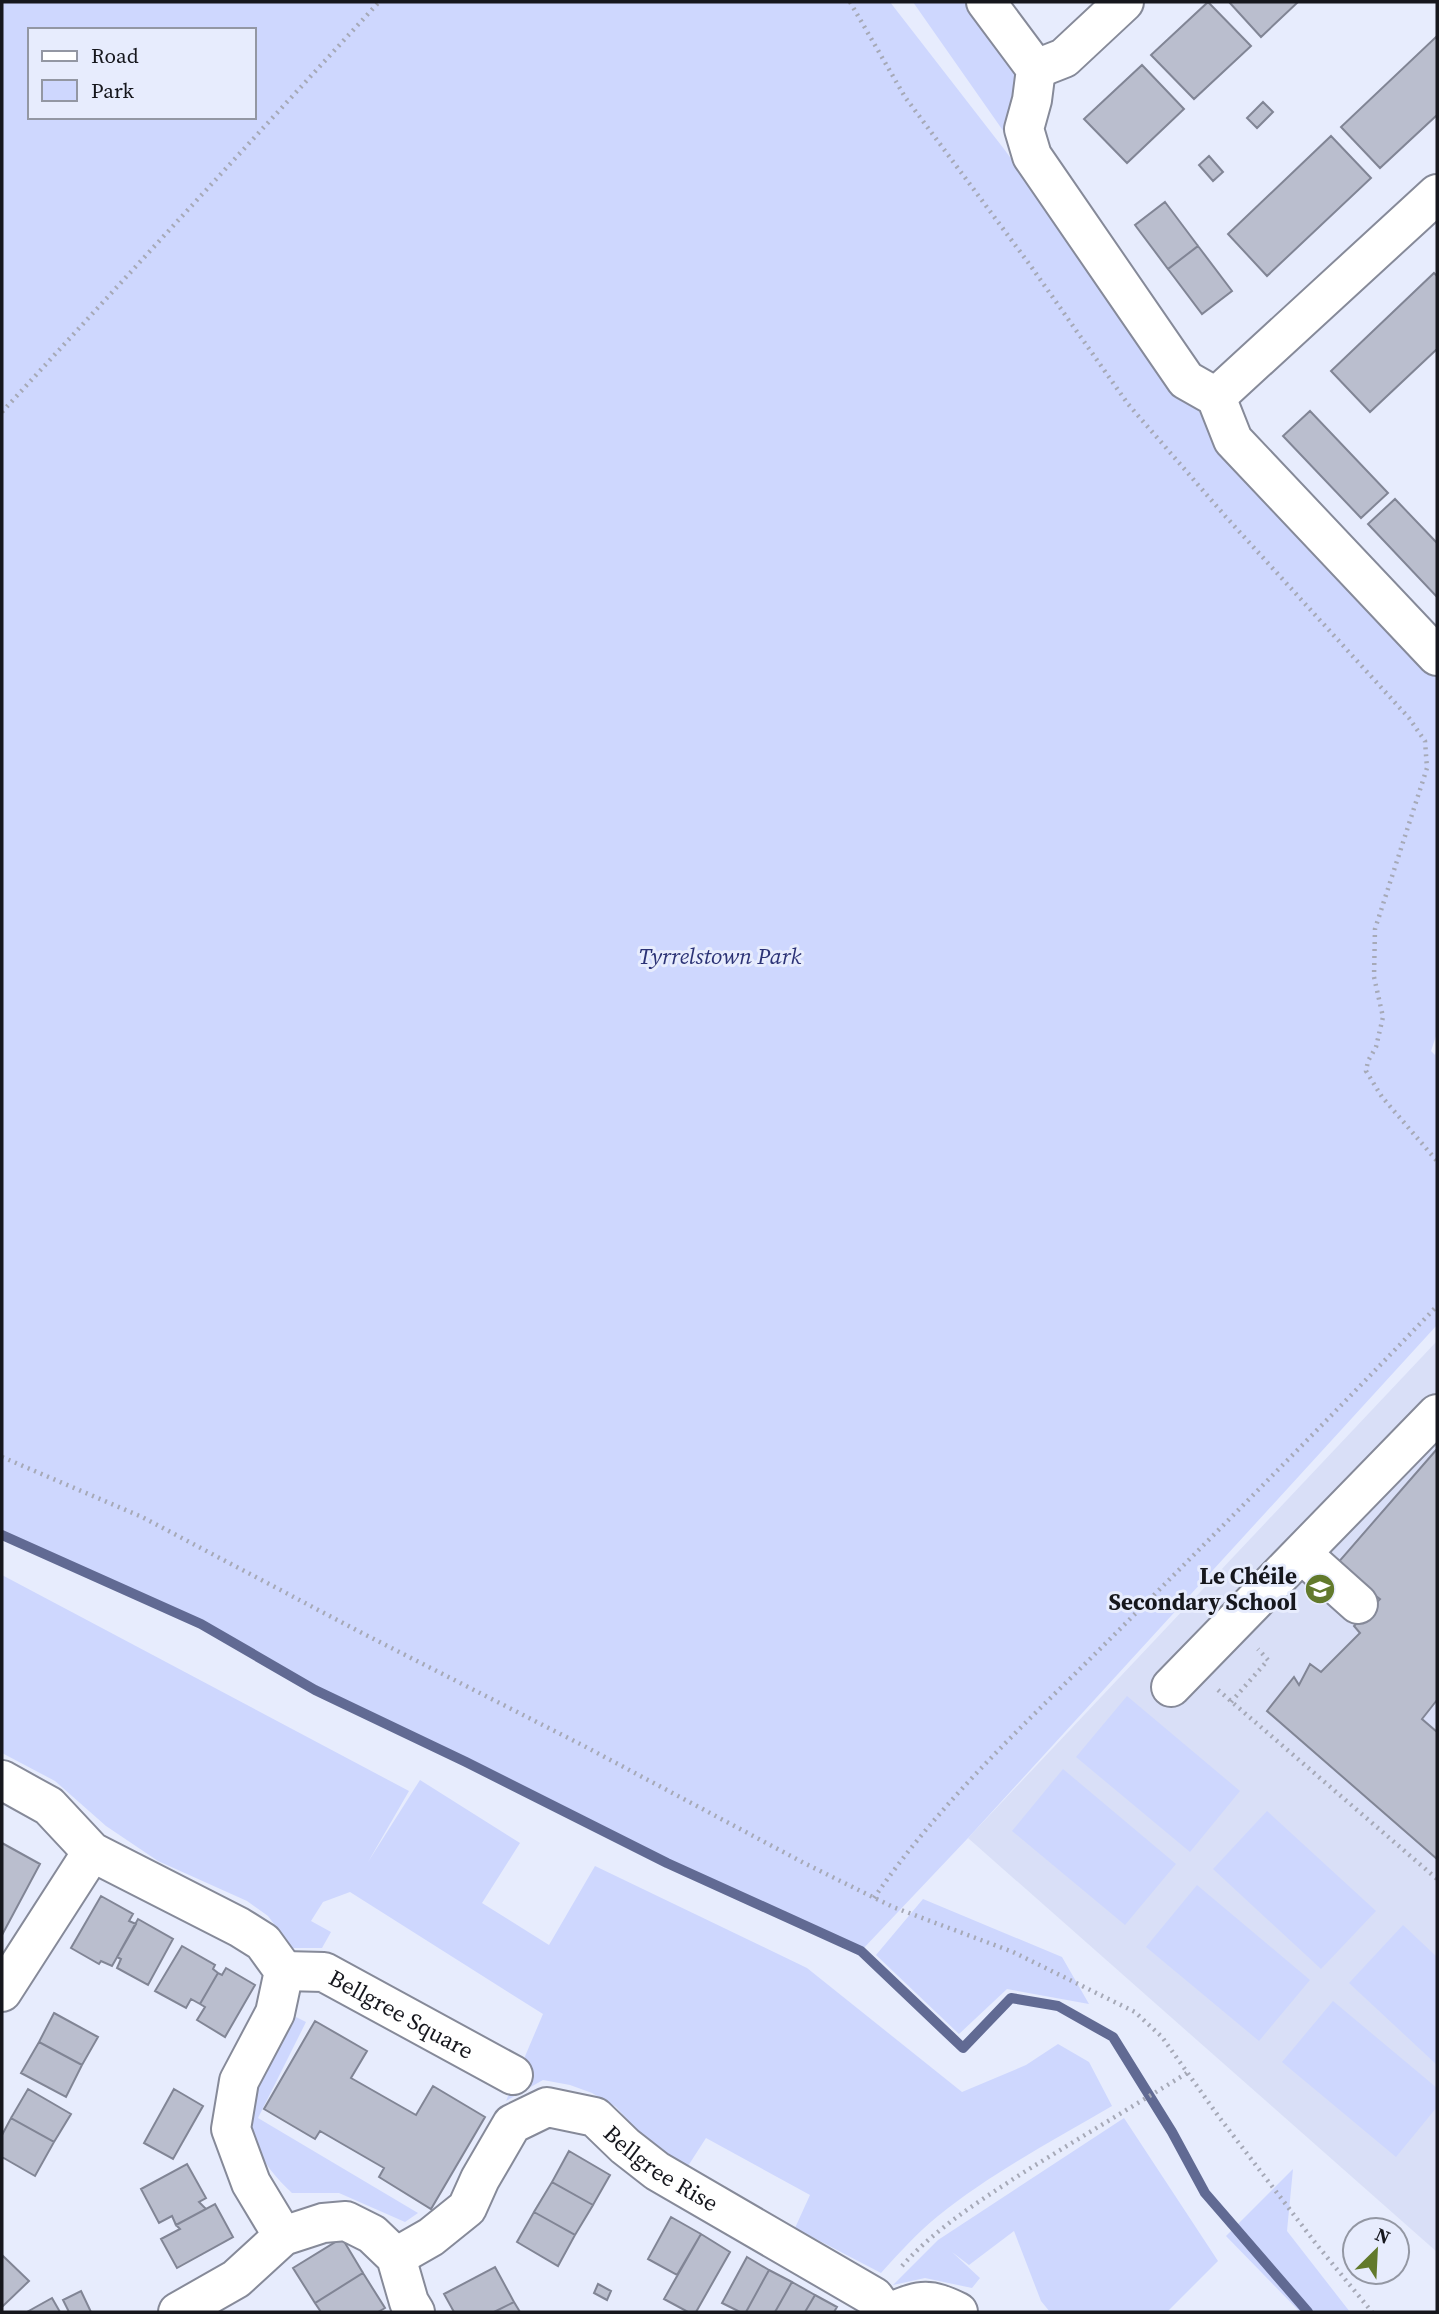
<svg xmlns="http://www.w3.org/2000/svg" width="1439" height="2314" font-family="'Source Serif 4',serif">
<rect width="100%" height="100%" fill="#e7ecfd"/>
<!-- built -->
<path fill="#d9dff7" d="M1437,1341V2252L968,1838Z"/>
<!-- green -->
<path fill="#ced7fe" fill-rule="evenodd" d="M2,2H890L1004,149L1194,406L1437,674V1033L1431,1051L1435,1055L1437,1045V1325L968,1838L861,1951L667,1863L466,1762L315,1690L201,1624L2,1535ZM30,30H254V117H30Z
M913,2H973L1021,73L1004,132Z
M2,1575L409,1791L368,1862L420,1780L520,1843L482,1903L549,1945L595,1866L807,1968L962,2092L1026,2065L1058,2044L1089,2062L1112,2106C1054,2140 991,2173 938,2216C917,2233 899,2253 881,2273L795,2228L810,2195L706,2138L688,2166L657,2152L616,2107L592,2093L570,2085L543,2080L506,2101L543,2014L350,1892L323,1902L311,1921L331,1932L322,1948H292L268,1916L247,1901L158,1861L106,1826L55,1781L2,1753Z
M1127,1696L1240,1791L1190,1852L1076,1757Z
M1063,1769L1176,1864L1125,1925L1012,1831Z
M1267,1811L1376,1911L1321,1969L1213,1869Z
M1197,1885L1310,1980L1259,2041L1146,1947Z
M923,1899L1062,1957L1089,2004L1007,1989L959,2034L876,1955Z
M1403,1925L1437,1957V2065L1349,1983Z
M1333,2001L1437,2088V2107L1396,2157L1282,2062Z
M296,2017L306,2022L258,2118L418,2213L405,2222L339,2193H292C271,2174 248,2144 248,2114C248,2103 288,2032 296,2017Z
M1124,2118L1218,2261L1167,2312H1050L1041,2301L1014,2231L969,2265L952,2252L980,2278L972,2288L925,2278L893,2285L938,2240Z
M1293,2169L1287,2231L1350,2312H1300L1226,2236Z"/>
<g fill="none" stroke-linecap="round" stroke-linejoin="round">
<!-- stream -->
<path stroke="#616a93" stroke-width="10" d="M2,1535L201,1624L315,1690L466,1762L667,1863L861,1951L963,2048L1011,1998L1058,2006L1113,2037L1172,2132L1205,2193L1308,2312"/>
</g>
<!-- building -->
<path fill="#babece" stroke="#818595" stroke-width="2" d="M1208,2L1251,46L1194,99L1151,55Z
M1229,2H1298L1261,37Z
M1437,36V115L1380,168L1341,127Z
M1142,65L1184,109L1127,163L1084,119Z
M1263,102L1273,112L1257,128L1247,118Z
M1331,136L1371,178L1267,276L1228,234Z
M1209,156L1223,172L1213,181L1199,165Z
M1165,202L1198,246L1168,269L1135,225Z
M1198,246L1232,291L1202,314L1168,269Z
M1434,273L1437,276V349L1370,412L1331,371Z
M1310,411L1388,493L1361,518L1283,436Z
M1395,499L1437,543V597L1368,524Z
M1437,1449V1700L1422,1719L1437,1732V1859L1267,1711L1294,1677L1299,1685L1310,1664L1321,1672L1360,1633L1354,1626L1380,1599L1336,1565Z
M2,1843L40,1864L2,1935Z
M101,1896L133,1914L129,1921L136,1924L112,1966L101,1961L99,1964L71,1948Z
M138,1919L173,1939L148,1985L117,1968L121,1959L117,1957Z
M182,1946L215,1965L213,1969L218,1973L200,2004L191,1999L186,2008L155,1991Z
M226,1968L255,1985L225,2037L197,2020L205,2007L200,2004L218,1973L222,1975Z
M54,2013L98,2037L82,2065L39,2042Z
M315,2021L367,2051L351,2078L416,2115L433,2086L485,2117L431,2209L379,2177L384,2168L320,2131L315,2139L264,2109Z
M39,2042L82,2065L66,2097L21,2073Z
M28,2089L71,2114L54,2142L11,2118Z
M174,2089L203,2106L173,2159L144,2143Z
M11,2118L54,2142L35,2176L2,2157V2135Z
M569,2151L610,2175L593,2205L552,2182Z
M187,2164L206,2198L199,2202L206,2209L176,2225L172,2216L159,2223L141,2189Z
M552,2182L593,2205L575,2235L534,2212Z
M215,2204L233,2237L177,2268L161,2239L180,2229L176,2225Z
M534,2212L575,2235L558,2266L517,2242Z
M671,2217L701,2234L677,2275L648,2259Z
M701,2234L730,2252L696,2312H688L664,2299Z
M342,2238L363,2273L315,2303L293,2268Z
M2,2255L29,2281L2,2307Z
M747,2257L769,2270L746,2312H740L722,2303Z
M495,2267L514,2302L494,2312H454L444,2294Z
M769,2270L792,2282L775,2312H746Z
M363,2273L385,2308L378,2312H321L315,2303Z
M792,2282L815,2295L805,2312H775Z
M598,2284L611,2291L607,2300L594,2293Z
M81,2291L91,2312H69L63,2300Z
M815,2295L837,2307L834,2312H805Z
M52,2298L60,2312H27Z
M514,2302L520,2312H494Z"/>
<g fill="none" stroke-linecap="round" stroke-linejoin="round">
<!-- minor casing -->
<g stroke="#868a99" stroke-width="42">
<g id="minor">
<path d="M986,2L1036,69L1032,100L1024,129L1032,156L1186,380L1216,397L1233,440L1437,656"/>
<path d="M1036,69L1064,58L1124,2"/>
<path d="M1216,397L1437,194"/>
<path d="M1302,1554L1358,1604"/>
<path d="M1171,1687L1437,1414"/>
<path d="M2,1780L49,1806L92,1852L239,1927L263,1942L284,1971L275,2013L239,2081L231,2129L251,2183L283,2236"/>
<path id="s1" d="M284,1971L324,1972L513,2075"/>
<path d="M2,1992L92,1852"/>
<path id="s2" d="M396,2257L431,2237L467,2208L480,2179L512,2124L547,2107L595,2117L625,2146L657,2171L874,2297L885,2312"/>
<path d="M178,2312L236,2279L283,2236L323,2223L346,2221L372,2234L396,2257L409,2302L415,2312"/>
<path d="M890,2312C922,2300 927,2297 958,2312"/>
</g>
</g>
<!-- path -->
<path stroke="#a6a9b7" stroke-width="4.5" stroke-dasharray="2 5" stroke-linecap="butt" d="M850,2L905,97L1030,265L1128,404L1226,517L1409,718L1425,741L1427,768L1375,929L1374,977L1383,1017L1376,1047L1368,1061L1366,1071L1382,1097L1437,1161
M2,412L379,2
M2,1457L142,1517L362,1633L586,1747L804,1863L893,1907L1013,1952L1135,2012L1162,2037L1219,2117L1317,2245L1372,2312
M1218,1690L1437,1879
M1231,1702L1268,1660L1258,1649
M874,1898C939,1803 1025,1724 1106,1643C1217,1532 1328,1420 1437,1306
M902,2266C936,2228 978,2202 1021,2174C1076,2140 1132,2107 1187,2073"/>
<!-- minor -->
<use href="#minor" stroke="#fff" stroke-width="38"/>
</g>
<!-- icons -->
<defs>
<g id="school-disc" transform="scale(1.575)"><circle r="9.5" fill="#627a2c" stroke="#e7ecfd"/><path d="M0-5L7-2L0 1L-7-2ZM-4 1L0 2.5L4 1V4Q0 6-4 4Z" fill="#fff"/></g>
</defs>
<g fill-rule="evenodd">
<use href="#school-disc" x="1320" y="1589"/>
</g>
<g text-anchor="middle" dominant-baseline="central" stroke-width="6" stroke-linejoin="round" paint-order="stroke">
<!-- park labels -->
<g font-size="23" font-style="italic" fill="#2c3376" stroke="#e7ecfd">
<text x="720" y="956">Tyrrelstown Park</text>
</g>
<!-- poi labels -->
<g font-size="23" font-weight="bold" fill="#16171d" stroke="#e7ecfd" text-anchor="end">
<text x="1297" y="1576">Le Chéile<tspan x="1297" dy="26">Secondary School</tspan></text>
</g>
<!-- street labels -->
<g font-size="23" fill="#16171d" stroke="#e7ecfd">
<text stroke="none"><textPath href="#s1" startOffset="128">Bellgree Square</textPath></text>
<text stroke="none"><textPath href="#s2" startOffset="354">Bellgree Rise</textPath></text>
</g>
</g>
<!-- border -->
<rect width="1439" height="2314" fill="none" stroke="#16171d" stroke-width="7"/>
<!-- legend -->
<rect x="28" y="28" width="228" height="91" fill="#e7ecfd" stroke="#9397a3" stroke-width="2"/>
<rect x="42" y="51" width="35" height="10" fill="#ffffff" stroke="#9397a3" stroke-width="2"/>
<text x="91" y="63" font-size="21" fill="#16171d">Road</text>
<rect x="42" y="80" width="35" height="21" fill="#ced7fe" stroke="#9397a3" stroke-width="2"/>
<text x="91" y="98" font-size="21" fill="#16171d">Park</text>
<!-- north arrow -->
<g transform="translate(1376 2251) rotate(24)"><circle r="33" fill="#e7ecfd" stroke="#9397a3" stroke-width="2"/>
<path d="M0-5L12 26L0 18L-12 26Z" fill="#627a2c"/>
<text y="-10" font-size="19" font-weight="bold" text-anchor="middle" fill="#16171d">N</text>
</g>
</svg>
